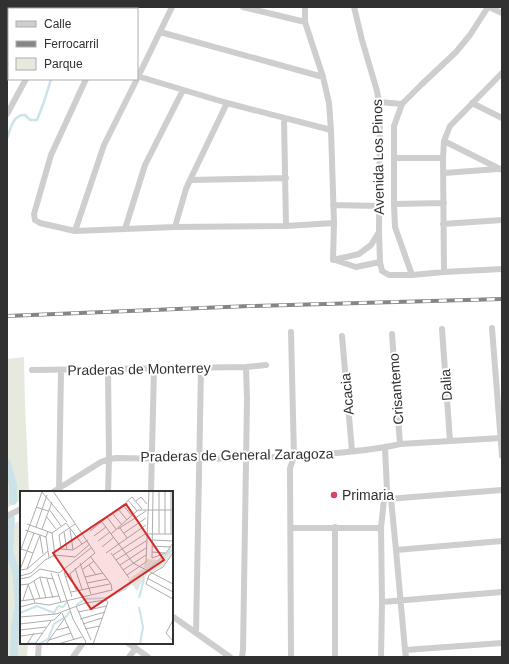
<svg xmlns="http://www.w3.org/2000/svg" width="509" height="664" font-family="Arial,sans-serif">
<rect width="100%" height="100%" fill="#fff"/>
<!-- green -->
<path fill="#e6eade" d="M24,357L25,404L29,492H21V500L7,508V359Z
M21,520V643H28L27,657H7V528Z"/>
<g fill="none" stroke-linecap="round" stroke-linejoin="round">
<!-- stream -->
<path stroke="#cce2e9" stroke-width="2.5" d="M85,9V7
M7,138C11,128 13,114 25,115L30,120H37L44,102L51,79"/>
<!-- canal -->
<path stroke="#cce2e9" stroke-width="8" d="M7,463L13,485V501
M11,519L9,551L16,572L19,603L15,628L14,657"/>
<!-- street -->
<path stroke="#cecece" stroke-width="6" d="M243,7L305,22
M305,7V22L323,77L329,103L331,130L334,223L333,260
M354,7L362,40L377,91L380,108L379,232L380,262L382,271L389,275H412L444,272L502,269
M489,7L502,13
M56,9V7
M119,9L120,7
M160,32L323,77
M137,76L227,103L331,130
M86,79L51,155L34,214L35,220L40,223L75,231L175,227L286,226L334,223
M137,79L172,7
M379,102L402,104
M472,103L502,118
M7,114L26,79
M284,118L286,226
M444,141L502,170
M394,158H443
M444,173L498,169
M190,180L286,178
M394,204L444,203
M333,205L379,206
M443,224L502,220
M175,227L186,189L190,180L227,103
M125,229L145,165L183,90
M75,231L104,145L137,79
M333,260L359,254L371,245L379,232
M335,260L356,267L380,262
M444,272L443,158L444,141L450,126L502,73
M412,275L395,227L394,204V126L402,104L421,85L456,52L470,35L488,7
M492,328L502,456
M442,329L450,441
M291,332L294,457L290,468L291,657
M392,334L400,444
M342,336L352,451
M32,370L246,367L266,365
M59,490L61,370
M387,490L391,499L396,550L405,650L406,657
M53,492L101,462L109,459L117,458C187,459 258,460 328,454C352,451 377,450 400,444L501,438
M108,492L109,459L108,369
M151,492L154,369
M388,499L502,490
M7,516L21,509
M335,527V657
M291,528H381
M396,550L502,541
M382,602L502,592
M172,616L230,657
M196,633L201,368
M128,643L148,657
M405,650L502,643
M38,657L39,643
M73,657L83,643
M129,657L136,648
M242,657L243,650L247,399L246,367
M381,657L382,602L381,528L384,499L387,490L385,448"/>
<!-- rail casing -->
<g stroke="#868686" stroke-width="4">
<path id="rail" d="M7,316L250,306L502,299"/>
</g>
<!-- rail -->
<use href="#rail" stroke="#fff" stroke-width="2.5" stroke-dasharray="8" stroke-linecap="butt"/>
</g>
<!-- markers -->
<circle fill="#d84365" stroke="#fff" stroke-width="1.5" cx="334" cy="495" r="4"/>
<g text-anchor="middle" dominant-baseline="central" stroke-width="4" stroke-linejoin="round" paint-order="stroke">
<!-- street labels -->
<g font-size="14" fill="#313131" stroke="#fff">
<text transform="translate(378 157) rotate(-91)">Avenida Los Pinos</text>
<text transform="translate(139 369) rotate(-1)">Praderas de Monterrey</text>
<text transform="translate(446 385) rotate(-94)">Dalia</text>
<text transform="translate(396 389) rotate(-94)">Crisantemo</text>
<text transform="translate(347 394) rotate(-95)">Acacia</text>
<text transform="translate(237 455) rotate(-1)">Praderas de General Zaragoza</text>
</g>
<!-- poi labels -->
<g font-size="14" fill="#313131" stroke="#fff" text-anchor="start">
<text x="342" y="495">Primaria</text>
</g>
</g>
<!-- overview -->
<g transform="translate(20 491)">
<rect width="153" height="153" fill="#fff"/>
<path d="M153,55V61L143,75L132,81L123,76L127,68L138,69ZM123,78L128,81L117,100L108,89Z" fill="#e6eade"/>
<path fill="none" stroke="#cce2e9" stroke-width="2" d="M127,79L153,58M111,92L117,90L125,80M119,107L124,88L122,82M56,114L65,108L87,107L105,98L111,92M119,116L123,136L120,153M0,122L17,115L34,122L38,115L43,116L47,111M9,152L19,153L28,148L34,133L47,125L50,120"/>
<path fill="none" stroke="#adadad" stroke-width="1" d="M33,0L75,62M133,0L132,67L146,62L153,52M108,9L117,20M116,10L121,6L127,13M106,11L112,6L122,18M103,14L112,25M16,16L28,20M29,18L41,35M98,18L107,29M92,22L102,34M26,25L36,38M87,26L96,38M82,31L113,72L153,93M7,33L32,42M55,33L39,44L41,58L53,59L68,49M16,36L27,4M100,37L107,47M22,38L32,11M50,38L53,59M98,38L126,20M5,39L26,46M28,40L26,46L29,67M70,40L104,13M44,41L47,59M32,42L46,32L62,53M32,42L35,64M104,42L126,27M91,43L118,19H153M139,43V0M145,43V0M151,43V0M20,45L23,63M74,45L86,36M132,49L153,50M78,50L90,41M132,55L151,56M82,56L94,46M1,58L13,62M0,61L22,1L47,31M132,61L145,62M86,62L126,34M91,62L109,87M153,62L143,76L129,84L126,93L153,108M93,64L125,43H153M96,69L126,50M60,72L71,103M69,74L76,84M100,74L126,57M55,77L62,98M7,78L20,44M63,78L74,70M0,79L14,42M0,79L7,78L28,60M103,79L126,64M44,81L52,106M31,82L41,111M38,83L53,128L66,151L64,153M50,83L56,99M107,84L126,71L129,0M0,85L11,82L25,69L35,64L55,66L70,53M46,86L75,62M65,86L83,82M20,87L26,107M127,87L153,101M0,88L10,86L20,78L39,82L71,57M27,88L33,107M14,90L20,107M67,92L87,88M8,93L15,112M0,94L9,93L20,86L33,88M51,101L90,93M3,109L8,94M0,110L39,105M56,115L71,149M0,116L15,112L29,114L92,99L91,93L70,65M58,121L87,115M42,122L54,149M0,126L36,123L65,112L86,109L88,111L73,153M60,128L85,121M153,129L146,142L153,150M0,133L34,129L41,122M63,133L82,127M65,138L80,135M0,139L26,136M37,139L49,136M1,145L22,142M29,149L51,142M7,153L14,142M15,153L31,130M26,153L45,127M38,153L62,146"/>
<path fill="#d62828" fill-opacity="0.15" stroke="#d62828" stroke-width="2" d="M106,13L144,69L71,118L33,62Z"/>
<rect width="153" height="153" fill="none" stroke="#313131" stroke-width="2"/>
</g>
<!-- border -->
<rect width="509" height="664" fill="none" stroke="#313131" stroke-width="16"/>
<!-- legend -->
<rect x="8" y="8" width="130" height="72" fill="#ffffff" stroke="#adadad"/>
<rect x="16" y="21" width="20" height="6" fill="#cecece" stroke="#adadad"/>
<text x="44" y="28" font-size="12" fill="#313131">Calle</text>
<rect x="16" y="41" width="20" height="6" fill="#868686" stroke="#adadad"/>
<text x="44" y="48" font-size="12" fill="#313131">Ferrocarril</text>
<rect x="16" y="58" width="20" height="12" fill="#e6eade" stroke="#adadad"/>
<text x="44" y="68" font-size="12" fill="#313131">Parque</text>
</svg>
